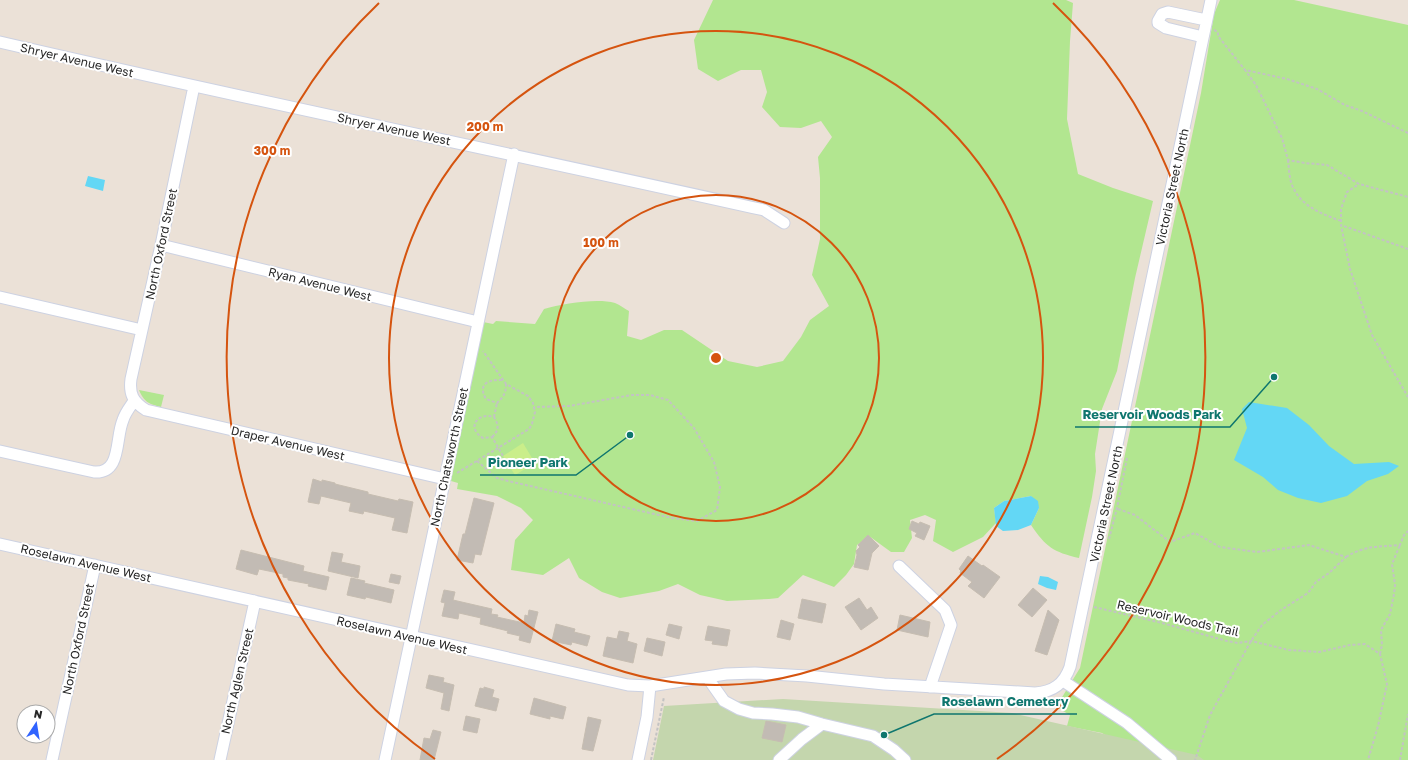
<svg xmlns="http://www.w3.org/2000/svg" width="1408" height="760" font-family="'Golos Text',sans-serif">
<rect width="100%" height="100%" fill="#ebe1d7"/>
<!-- green -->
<path fill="#b2e690" d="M713,0H1066L1073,3L1070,41L1067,119L1078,174L1113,188L1153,201L1135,278L1117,371L1102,409L1095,454L1096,471L1092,497L1079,558C1053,552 1046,547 1031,525L1039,508L1031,496L1004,501L994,508L996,523L983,537L953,552L933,541L936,520L925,515L910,520L912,538L904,552H891L869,536L857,545L854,564L846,575L834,587L803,575L778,598L769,599L727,601L700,595L678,584L659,591L620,598L602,592L579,578L569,558L543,575L511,570L515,540L533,520L521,508L497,496L457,489L458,483L451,481L483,322L493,324L496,321L535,324L544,309C563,304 596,298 615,303C620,305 625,309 629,311L627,336L641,340L664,330H682L728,361L757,367L783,361L801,337L810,320L829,306L812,275L820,239V178L818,157L832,137L821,121L801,128L780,127L762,107L767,92L761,70H741L718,81L698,69L694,40Z
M1220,0H1294L1408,25V760H1145L1102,733L1067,726L1070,715L1056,707L1080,668L1201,93L1214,14Z
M139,390L164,395L161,407C149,404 144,402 139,390Z"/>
<!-- cemetery -->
<path fill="#c4d6ad" d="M783,699L1012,713L1197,755L1204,760H653L664,706Z"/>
<!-- pitch -->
<path fill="#caee8a" d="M523,443L535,463L515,475L503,456Z"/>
<!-- water -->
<path fill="#63d7f5" d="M88,176L105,180L103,191L85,186Z
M1249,402L1287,408L1309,425L1329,446L1354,464L1389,462L1399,466L1388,474L1367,481L1347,496L1321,503L1298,498L1278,490L1263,477L1234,460L1247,428L1242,409Z
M1031,496L1038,501L1039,508L1031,525L1018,530L1003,531L996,526L994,508L1004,501Z
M1040,576L1048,577L1058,582L1056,590L1047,588L1038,584Z"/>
<!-- building -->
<path fill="#c2bbb4" stroke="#c6bdb1" d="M313,479L322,482V480L335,483V484L368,492V494L398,501L399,499L413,502L407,533L392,530L395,518L364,511L363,514L349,511L351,503L321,496L319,504L308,502Z
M474,498L494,503L481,555L475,554L473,563L457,560L463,534H465Z
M912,521L919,524L920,522L930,526L924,540L915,536L917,533L909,529Z
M868,535L879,546L872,553L868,570L854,567L857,555L856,551L860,547L858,545Z
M241,550L304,566L303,571L329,577L326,590L308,586L309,584L288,580V578L283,577V574L259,569L257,575L236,569Z
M332,552L343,554L341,562L360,566L358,578L328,571Z
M968,556L982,566L983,565L1000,577L984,598L968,586L972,582L960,573L961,571L959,569Z
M391,574L401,576L399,584L389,582Z
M351,578L365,581L364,583L394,590L391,603L366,597L365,599L347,595Z
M1033,588L1047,600L1032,617L1018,605Z
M444,590L455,592L453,600L492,609L491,614L498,615L497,617L524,623L525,615L528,616L529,610L538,612L530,643L519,640L520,636L507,633L508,631L480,624L481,618L459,613L458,619L442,616L445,603L441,602Z
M859,598L867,610L871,607L878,618L861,630L845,607Z
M802,599L826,604L822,623L798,618Z
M1048,610L1059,620L1047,655L1035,651Z
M900,615L930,622L928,637L897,630Z
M781,620L794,624L790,640L777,637Z
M556,624L575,629L574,632L590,636L587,646L572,642L571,645L552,641Z
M669,624L682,627L679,639L666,635Z
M708,626L730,630L727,646L712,644L713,641L705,640Z
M619,631L629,633L627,641L637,644L633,663L603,656L607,637L617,639Z
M647,638L665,642L662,656L644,651Z
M429,675L444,678L443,682L454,685L449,711L441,709L444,693L426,688Z
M484,687L494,690L492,697L499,699L496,711L475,706L480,688L484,689Z
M534,698L566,707L563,719L550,716V719L530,714Z
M466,716L480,719L477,733L463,730Z
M588,717L601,720L593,751L582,749Z
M766,721L786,725L782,742L762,738Z
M433,730L441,732L434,760H420L424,738L430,739Z"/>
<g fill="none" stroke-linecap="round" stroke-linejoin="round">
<!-- minor casing -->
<g stroke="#cdd2e2" stroke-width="13">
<path id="minor" d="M1203,37L1166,28L1158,23V21L1162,14L1168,12L1206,20
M0,42C254,101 509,153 764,210L784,223
M194,86L161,245L131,379C129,394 133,402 146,410L445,479
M161,245L478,322
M0,297L142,330
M0,451L94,472C122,474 115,438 123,420C125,413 130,407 134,401
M0,544L628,685L650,686L726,674L755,673L807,676L884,684L1035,693C1053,692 1064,684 1070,667L1211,0
M899,566L945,610L951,625L930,687
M707,677L724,701L739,709L753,713L772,714L798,717L822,724L873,736L894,750L905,760
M1063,681L1127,723L1171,760
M52,760L95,565
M220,760L255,601
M385,760L514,154
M638,760L647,717L650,686
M779,760L802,739L822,724"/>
</g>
<!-- path -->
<path stroke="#c3c3c3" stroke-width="2" stroke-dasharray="3 2" stroke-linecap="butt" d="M1214,30L1218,32V36L1245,70
M1408,133L1362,111L1345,105L1317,89L1287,79L1245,70L1256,85L1282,138L1288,160L1305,163L1327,165L1359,184L1408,197
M1288,160C1289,168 1289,177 1292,185C1300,206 1322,214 1341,221
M1341,222V209L1347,192L1359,184
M1408,249L1341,225L1350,269L1372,335L1408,397
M502,380C489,379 477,384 486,399L497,403C503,397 506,394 506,384
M494,417L497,403
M492,437C499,431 499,425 494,417C477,412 466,428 483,438L492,437L503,456
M477,461L497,478L508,481L672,518L697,521L717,510L720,487L714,462L694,428L668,400L650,395H632L569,406L534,407
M457,473L529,429L532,424L535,412L533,403L528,396L506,384L483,351
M1118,509L1135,515L1170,542L1195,533L1220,547L1257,552L1309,545L1346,557L1329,573L1316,582L1308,593L1281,610L1262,625L1251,641L1210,715L1195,760
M1109,539L1117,508L1127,458
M1346,557C1366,545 1379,547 1400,545L1404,535L1408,531
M1094,607L1162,623L1227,641L1238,643L1251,641L1289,650L1319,652L1350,645L1365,644L1380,654L1387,684L1378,726L1368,760
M1380,654L1382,645L1381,630L1390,614L1394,594L1395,585L1392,564L1400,545
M651,760L664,697
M1400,760L1408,714"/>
<!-- minor -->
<use href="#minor" stroke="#fff" stroke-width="11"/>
</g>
<!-- distance rings -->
<g fill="none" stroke="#d5540f" stroke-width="2">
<circle cx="716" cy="358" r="163"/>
<circle cx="716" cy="358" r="327"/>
<path d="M435 759A490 490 0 0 1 379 3M1053 3A490 490 0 0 1 997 759"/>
</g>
<g text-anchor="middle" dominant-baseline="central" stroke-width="4" stroke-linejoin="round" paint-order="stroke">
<!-- street labels -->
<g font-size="12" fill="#272727" stroke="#fff">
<text transform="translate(77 60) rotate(13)">Shryer Avenue West</text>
<text transform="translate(394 129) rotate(12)">Shryer Avenue West</text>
<text transform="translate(1172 187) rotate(-78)">Victoria Street North</text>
<text transform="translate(161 244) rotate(-78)">North Oxford Street</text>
<text transform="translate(320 284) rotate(14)">Ryan Avenue West</text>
<text transform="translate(288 443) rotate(13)">Draper Avenue West</text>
<text transform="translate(449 457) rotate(-78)">North Chatsworth Street</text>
<text transform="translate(1106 504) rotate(-78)">Victoria Street North</text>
<text transform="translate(86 563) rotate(13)">Roselawn Avenue West</text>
<text transform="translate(1178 618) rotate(13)">Reservoir Woods Trail</text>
<text transform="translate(402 635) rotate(13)">Roselawn Avenue West</text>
<text transform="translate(78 639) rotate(-78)">North Oxford Street</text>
<text transform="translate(237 681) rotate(-77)">North Aglen Street</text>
</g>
</g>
<circle cx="716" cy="358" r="6" fill="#d5540f" stroke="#fff" stroke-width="2"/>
<g font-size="12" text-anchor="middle" font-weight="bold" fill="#d5540f" stroke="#fff" stroke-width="4" stroke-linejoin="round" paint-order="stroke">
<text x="485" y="131">200 m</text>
<text x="272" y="155">300 m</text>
<text x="601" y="247">100 m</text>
</g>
<!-- callouts -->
<path fill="none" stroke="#0f766e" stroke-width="1.5" d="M1274 377L1230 427H1075M630 435L576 475H480M884 735L934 714H1077"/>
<g fill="#0f766e" stroke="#fff" stroke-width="1.5">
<circle cx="1274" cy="377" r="4"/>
<circle cx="630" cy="435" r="4"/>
<circle cx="884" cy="735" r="4"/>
</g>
<g font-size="13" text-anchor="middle" font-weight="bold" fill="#0f766e" stroke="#fff" stroke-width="4" stroke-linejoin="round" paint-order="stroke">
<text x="1152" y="419">Reservoir Woods Park</text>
<text x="528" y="467">Pioneer Park</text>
<text x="1005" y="706">Roselawn Cemetery</text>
</g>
<!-- north arrow -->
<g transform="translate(36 724) rotate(12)"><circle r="19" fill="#ffffff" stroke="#a9a9a9"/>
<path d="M0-3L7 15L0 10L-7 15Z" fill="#3063ff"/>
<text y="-6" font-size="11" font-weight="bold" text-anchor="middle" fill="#272727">N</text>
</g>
</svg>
